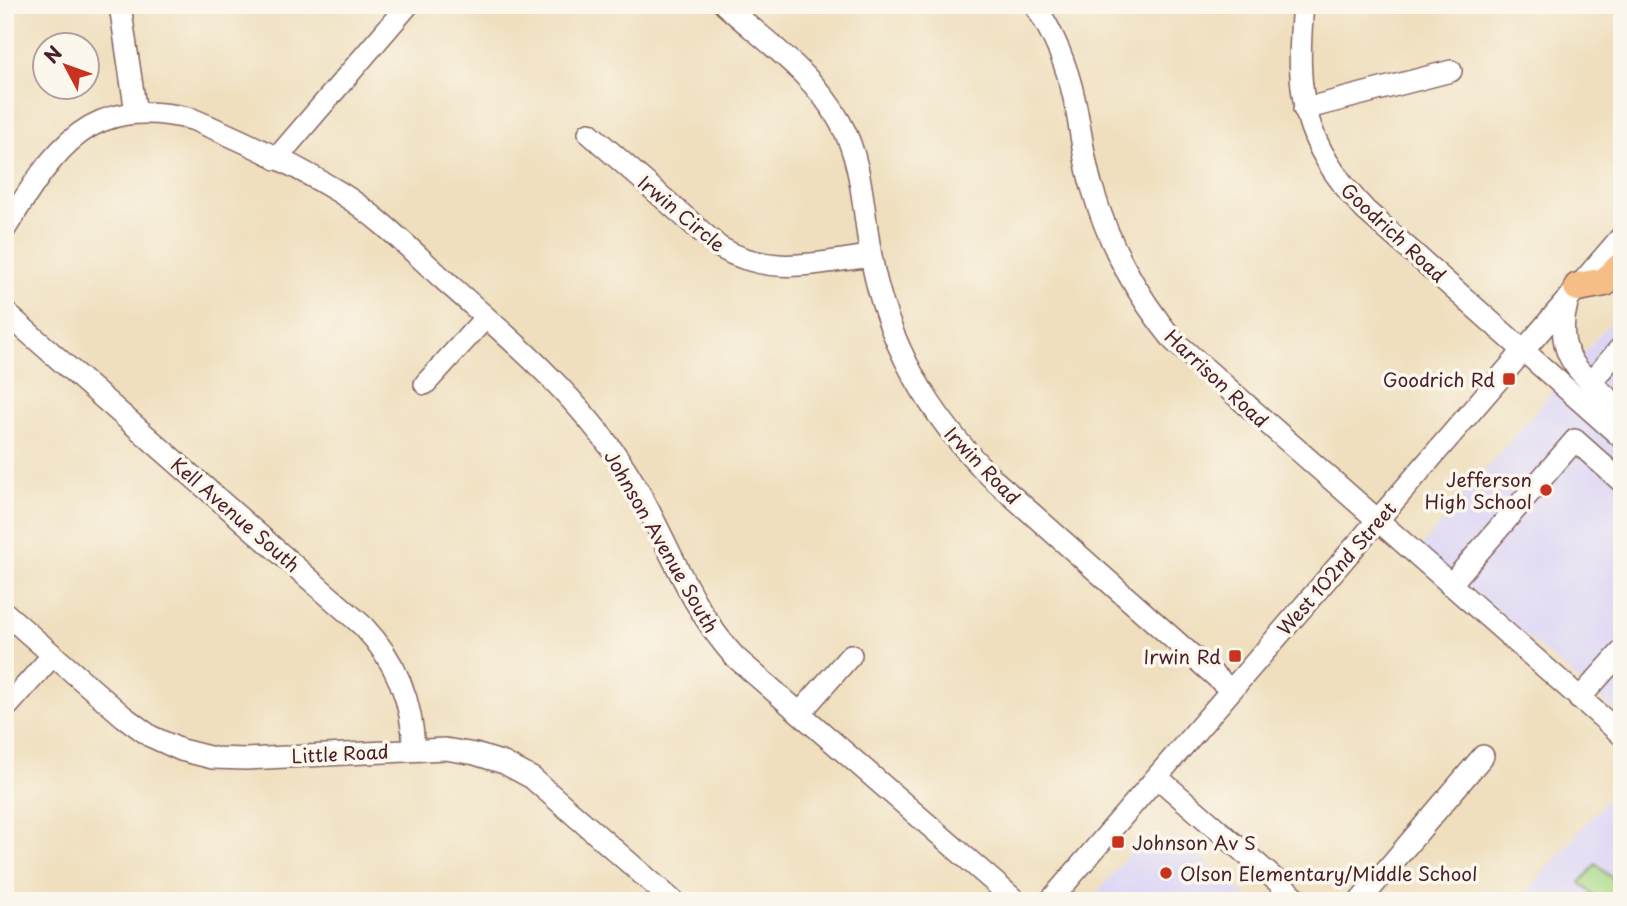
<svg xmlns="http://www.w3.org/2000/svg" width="1627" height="906" font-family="'Playpen Sans',sans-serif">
<rect width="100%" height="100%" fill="#fbf7ec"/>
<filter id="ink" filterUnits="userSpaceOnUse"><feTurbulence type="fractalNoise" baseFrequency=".0143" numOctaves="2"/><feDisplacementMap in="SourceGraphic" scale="14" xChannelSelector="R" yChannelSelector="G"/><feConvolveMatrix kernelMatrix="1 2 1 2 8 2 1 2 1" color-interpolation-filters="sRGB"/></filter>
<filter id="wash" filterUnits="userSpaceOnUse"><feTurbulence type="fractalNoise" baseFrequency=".00686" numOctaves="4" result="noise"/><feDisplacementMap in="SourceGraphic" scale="28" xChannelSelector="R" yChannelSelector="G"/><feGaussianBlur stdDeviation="1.57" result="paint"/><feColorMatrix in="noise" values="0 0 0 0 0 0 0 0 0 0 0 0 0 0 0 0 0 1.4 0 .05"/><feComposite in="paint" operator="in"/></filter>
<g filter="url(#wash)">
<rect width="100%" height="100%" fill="#efdfbe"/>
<!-- built -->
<path fill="#dcd6f6" d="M1622,308V717L1421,547Z
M1622,782V901H1519Z
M1177,837L1252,901H1090L1137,845Z"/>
<!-- green -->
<path fill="#aada89" stroke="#7a7c5a" stroke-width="2" d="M1596,864L1622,887V901H1601L1580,883Z"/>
</g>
<g filter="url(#ink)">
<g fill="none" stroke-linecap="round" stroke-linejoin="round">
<!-- minor casing -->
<g stroke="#84625e" stroke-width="24">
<path id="minor" d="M725,5C765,41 814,74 840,122C863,162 863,212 871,256C887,345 930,417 994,480L1231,690
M1035,5C1053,33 1067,66 1074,98C1081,128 1083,159 1092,187C1109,246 1136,294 1174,341L1622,735
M1303,5C1295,95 1302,142 1365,210L1622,438
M121,12L136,113
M1304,109L1451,71
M589,133L719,247C770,277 815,263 871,256
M276,159L408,5
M5,229C55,149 87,94 192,119C242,140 293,164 339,192C378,216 411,250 444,280C510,338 578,396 626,470C665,531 686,604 735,657L1016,901
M1568,300C1551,358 1582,374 1622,410
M5,312L363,626C396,661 412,700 414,749
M1591,382L1622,346
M425,384L486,317
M1450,585L1575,440L1622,482
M5,613L123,716L150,736L181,750L213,758L246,759L445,749L475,754L504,763L532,778L673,901
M1579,699L1622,651
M5,709L53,655
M800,713L851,655
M1157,777L1300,901
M1050,901L1622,236
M1360,901L1483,756"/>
</g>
<!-- major casing -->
<g stroke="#84625e" stroke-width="31">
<path id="major" d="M1578,287L1605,282L1622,266"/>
</g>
<!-- path -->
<path stroke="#84625e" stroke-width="2.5" stroke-dasharray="5 5" stroke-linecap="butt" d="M1604,5L1622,21"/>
<!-- minor -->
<use href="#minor" stroke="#fff" stroke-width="21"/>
<!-- major -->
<use href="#major" stroke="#f6be87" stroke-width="28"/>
</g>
</g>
<!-- markers -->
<g fill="#c8321e" stroke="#fbf7ec" stroke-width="2.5">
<rect x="1502" y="372" width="14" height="14" rx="3.5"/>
<circle cx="1546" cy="490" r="7"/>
<rect x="1228" y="649" width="14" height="14" rx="3.5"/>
<rect x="1111" y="835" width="14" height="14" rx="3.5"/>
<circle cx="1166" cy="873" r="7"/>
</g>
<g text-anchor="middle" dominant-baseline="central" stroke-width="7" stroke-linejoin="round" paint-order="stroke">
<!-- street labels -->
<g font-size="19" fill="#4a1f2b" stroke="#fbf7ec">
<text transform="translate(682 213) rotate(40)">Irwin Circle</text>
<text transform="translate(1394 232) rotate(43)">Goodrich Road</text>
<text transform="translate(1217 378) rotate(43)">Harrison Road</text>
<text transform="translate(983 465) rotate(46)">Irwin Road</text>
<text transform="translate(236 514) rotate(41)">Kell Avenue South</text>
<text transform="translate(662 541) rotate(60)">Johnson Avenue South</text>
<text transform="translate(1336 568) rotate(-49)">West 102nd Street</text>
<text transform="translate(340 753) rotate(-3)">Little Road</text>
</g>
<!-- poi labels -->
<g font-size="19" fill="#4a1f2b" stroke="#fbf7ec" text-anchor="end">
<text x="1495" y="379">Goodrich Rd</text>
<text x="1532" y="479">Jefferson<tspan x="1532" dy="22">High School</tspan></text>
<text x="1221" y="656">Irwin Rd</text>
<text x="1132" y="842" text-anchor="start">Johnson Av S</text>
<text x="1180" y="873" text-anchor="start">Olson Elementary/Middle School</text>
</g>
</g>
<!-- margin -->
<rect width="1627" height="906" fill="none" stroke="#fbf7ec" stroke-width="28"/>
<!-- north arrow -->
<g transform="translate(66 66) rotate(311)"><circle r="33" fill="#fbf7ec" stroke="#b4a19f" stroke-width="2"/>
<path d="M0-5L12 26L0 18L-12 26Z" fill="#c8321e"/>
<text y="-10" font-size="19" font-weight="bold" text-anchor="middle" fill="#4a1f2b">N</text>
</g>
</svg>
